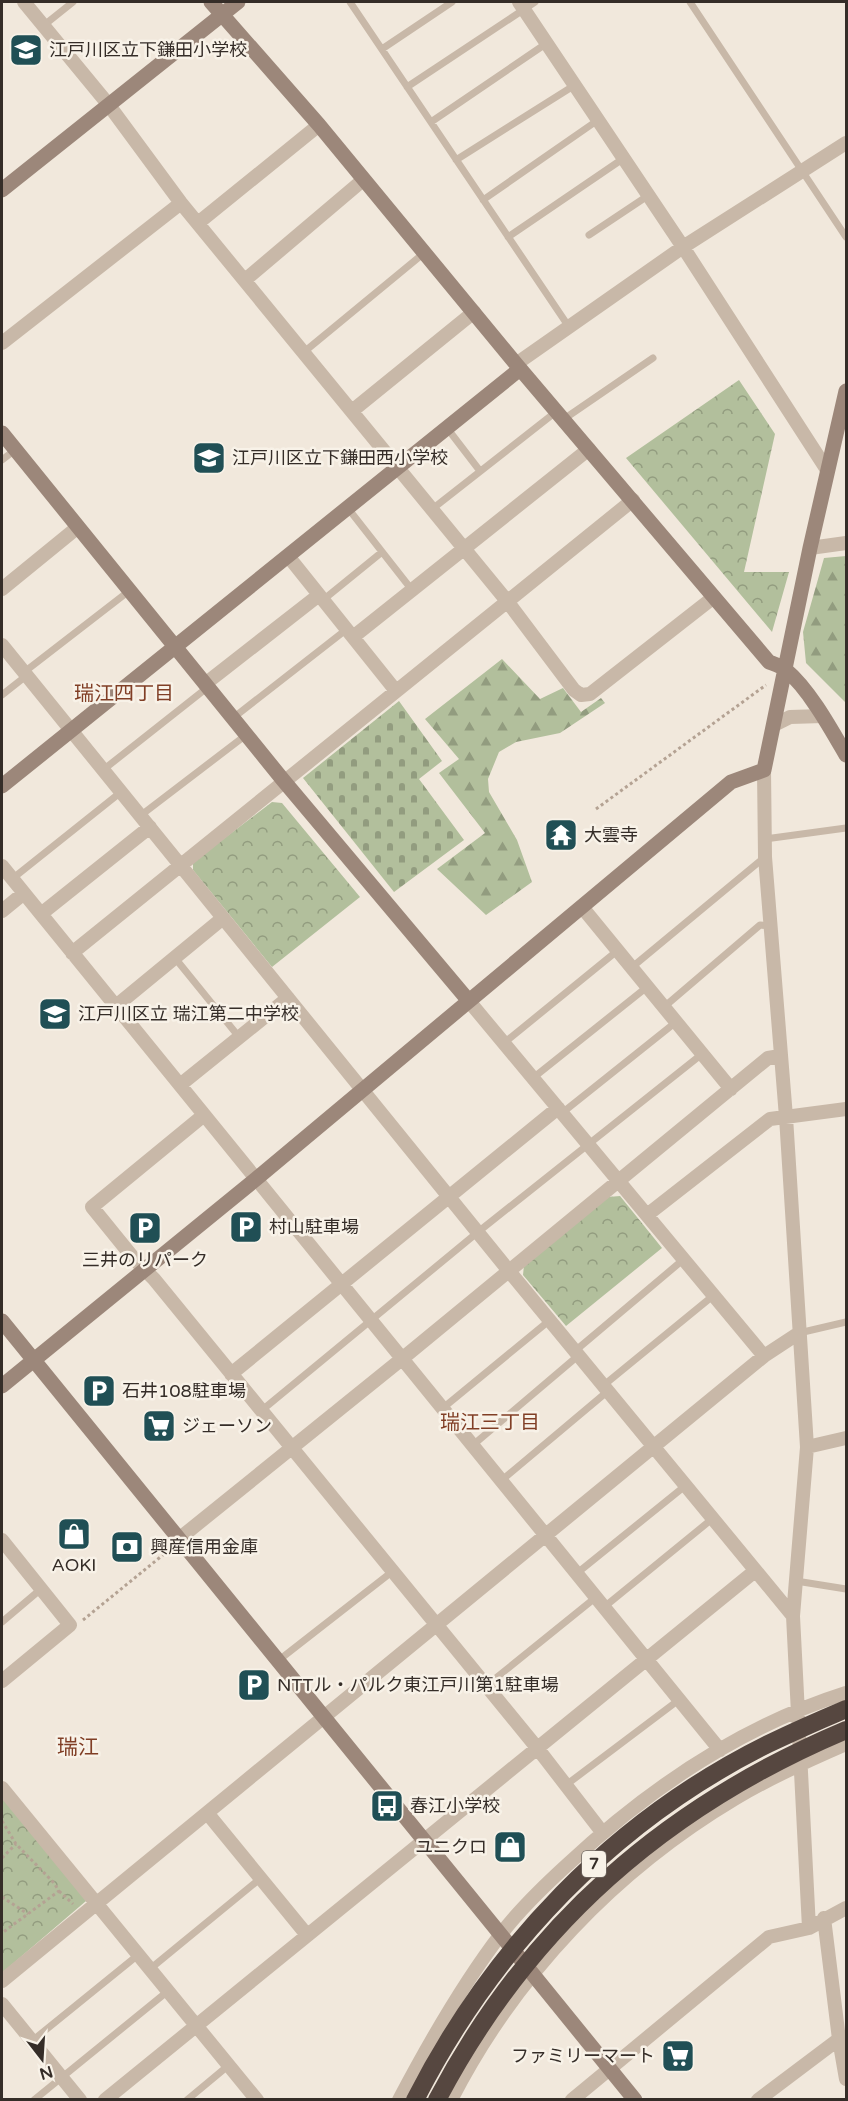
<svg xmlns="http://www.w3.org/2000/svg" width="848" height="2101" font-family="'Varela Round','Noto Sans JP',sans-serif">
<defs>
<pattern id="forest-firs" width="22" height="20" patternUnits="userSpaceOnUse" patternTransform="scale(1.5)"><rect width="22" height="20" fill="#b2bf9c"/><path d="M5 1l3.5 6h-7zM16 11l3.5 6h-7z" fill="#929c7f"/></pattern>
<pattern id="cemetery-stones" width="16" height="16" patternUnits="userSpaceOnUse" patternTransform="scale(1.5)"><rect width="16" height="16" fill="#b2bf9c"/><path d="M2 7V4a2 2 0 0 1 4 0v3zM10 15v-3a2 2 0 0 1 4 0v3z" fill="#929c7f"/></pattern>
<pattern id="park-crowns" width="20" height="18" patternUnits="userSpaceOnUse" patternTransform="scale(1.5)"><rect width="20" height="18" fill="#b2bf9c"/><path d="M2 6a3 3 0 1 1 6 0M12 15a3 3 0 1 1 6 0" fill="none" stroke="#929c7f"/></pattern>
</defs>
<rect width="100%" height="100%" fill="#f1e8dc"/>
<!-- forest -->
<path fill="url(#forest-firs)" d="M846,556V703L806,663L803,632L824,558Z
M502,659L540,699L563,688L581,712L601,698L605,703L560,733L516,742L499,752L488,779L489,792L517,840L532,882L486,915L437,869L485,833L439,773L459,759L425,719Z"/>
<!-- cemetery -->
<path fill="url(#cemetery-stones)" d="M399,701L442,761L419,779L464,840L394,892L303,778Z"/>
<!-- park -->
<path fill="url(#park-crowns)" d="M739,380L775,434L744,572H789L772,632L626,458Z
M272,802L282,803L360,897L272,967L193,870V862Z
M620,1196L662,1248L566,1326L523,1275L524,1265L608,1197Z
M2,1793L85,1894L86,1901L2,1973Z"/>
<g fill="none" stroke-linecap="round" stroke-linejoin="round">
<!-- path -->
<path stroke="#b4a293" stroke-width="3" stroke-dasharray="3 3" stroke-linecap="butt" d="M596,809L766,685
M83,1620L169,1550
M2,1821L16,1844L54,1883L59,1891L2,1933
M2,1858L16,1844
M59,1891L73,1904
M2,1897L28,1914"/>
<!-- lane -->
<path stroke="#c8b8a8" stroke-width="7" d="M350,2L569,327
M690,2L846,237
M43,26L73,2
M382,49L452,2
M407,87L535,2
M431,122L547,43
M456,160L575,85
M483,200L598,120
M589,235L649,195
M508,237L624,158
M304,352L424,253
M564,419L653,358
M447,428L480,471
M2,460L15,450
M347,507L412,590
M431,510L557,411
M323,600L382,552
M23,673L129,591
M2,695L26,676
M233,718L347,629
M103,770L208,687
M140,816L246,735
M765,839L846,828
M12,879L121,792
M175,958L239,1037
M631,968L765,857
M664,1007L760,925L771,926
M504,1043L617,951
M533,1078L647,987
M562,1113L676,1022
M799,1333L846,1322
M575,1351L684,1259
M604,1385L714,1295
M443,1408L550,1320
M261,1411L478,1232L702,1054
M473,1445L579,1355
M502,1480L608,1391
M576,1574L685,1486
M796,1581L846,1589
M603,1608L712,1519
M2,1622L41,1589
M279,1660L393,1571
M486,1686L595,1598
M566,1785L680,1699
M150,1969L261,1878
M32,2041L138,1955
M34,2100L168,1991
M187,2100L229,2065"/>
<!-- street -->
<path stroke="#c8b8a8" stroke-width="14" d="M24,2L108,104L181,203L507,601L574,690L581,695L590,694L714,597
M519,2L683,247L827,470
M198,223L319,125
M245,280L363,180
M2,343L181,203
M516,364L683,247L846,143
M352,411L474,312
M810,548L846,543
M288,556L396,691
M2,589L78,527
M353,637L589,449
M2,645L509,1271L793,1616
M205,684L319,595
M774,725L790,717L823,716
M764,770L765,857L786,1117L807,1447L793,1616L809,1928
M2,866L720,1750
M582,907L731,1089
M2,911L24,893
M41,914L150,827
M72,953L633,500
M468,1000L764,1356
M116,1006L223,918
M180,1085L288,998
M204,1115L92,1207L135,1260L154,1279L538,1749L602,1832
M647,1215L770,1119L846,1109
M231,1374L558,1108
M807,1447L846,1438
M180,1538L403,1358L768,1058L780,1056
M2,1540L70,1625L2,1681
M2,1788L257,2100
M208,1814L307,1935
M824,1918L839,2039L846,2079
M2,1981L764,1356L799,1333
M2,2004L80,2100
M105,2100L755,1571
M399,2100C429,2043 462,1985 501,1934C520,1909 544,1886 567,1865C647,1790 742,1726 846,1693
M451,2100C515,1975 615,1870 736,1798C771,1777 809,1760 846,1744
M572,2100L769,1937L809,1928L846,1908
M758,2100L839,2039"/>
<!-- secondary -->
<path stroke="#9c877a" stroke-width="15" d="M211,2L319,125L516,364L769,662C774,664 781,666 786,670C809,689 831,729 846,755
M2,190L238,2
M2,433L283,780L468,1000
M2,786L520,369
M2,1321L635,2100
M2,1386L256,1179L731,782L764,770L810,548L846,391"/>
<!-- highway-bridge -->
<path stroke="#564740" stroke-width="18" d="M415,2100C493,1947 613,1821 768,1744C793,1732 820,1720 846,1709
M437,2100C529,1925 666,1806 846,1730"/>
</g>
<!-- icons -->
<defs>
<g id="school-square" transform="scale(1.725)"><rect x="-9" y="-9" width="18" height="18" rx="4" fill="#204f55" stroke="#f8f2e8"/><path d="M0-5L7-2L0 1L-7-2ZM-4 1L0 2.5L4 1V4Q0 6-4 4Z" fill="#fff"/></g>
<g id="temple-square" transform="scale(1.725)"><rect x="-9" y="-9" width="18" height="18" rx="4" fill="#204f55" stroke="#f8f2e8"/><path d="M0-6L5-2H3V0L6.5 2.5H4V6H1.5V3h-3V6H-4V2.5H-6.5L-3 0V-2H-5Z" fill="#fff"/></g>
<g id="parking-square" transform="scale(1.725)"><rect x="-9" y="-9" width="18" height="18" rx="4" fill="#204f55" stroke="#f8f2e8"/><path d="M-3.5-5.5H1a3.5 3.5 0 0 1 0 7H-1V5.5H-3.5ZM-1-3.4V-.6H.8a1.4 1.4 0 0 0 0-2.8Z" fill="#fff"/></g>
<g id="supermarket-square" transform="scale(1.725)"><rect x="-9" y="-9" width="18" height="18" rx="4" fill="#204f55" stroke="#f8f2e8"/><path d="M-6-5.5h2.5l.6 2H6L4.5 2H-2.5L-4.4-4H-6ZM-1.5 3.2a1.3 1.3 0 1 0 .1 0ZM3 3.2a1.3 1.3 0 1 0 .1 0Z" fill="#fff"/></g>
<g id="shop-square" transform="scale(1.725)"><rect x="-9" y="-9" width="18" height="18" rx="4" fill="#204f55" stroke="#f8f2e8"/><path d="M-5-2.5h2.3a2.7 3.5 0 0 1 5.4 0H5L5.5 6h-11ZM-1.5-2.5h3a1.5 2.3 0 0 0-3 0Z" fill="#fff"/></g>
<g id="bank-square" transform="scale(1.725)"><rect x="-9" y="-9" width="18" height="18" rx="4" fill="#204f55" stroke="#f8f2e8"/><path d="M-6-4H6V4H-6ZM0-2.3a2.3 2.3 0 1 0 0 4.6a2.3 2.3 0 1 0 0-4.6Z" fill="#fff"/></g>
<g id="bus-square" transform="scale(1.725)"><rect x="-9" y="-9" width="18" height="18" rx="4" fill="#204f55" stroke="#f8f2e8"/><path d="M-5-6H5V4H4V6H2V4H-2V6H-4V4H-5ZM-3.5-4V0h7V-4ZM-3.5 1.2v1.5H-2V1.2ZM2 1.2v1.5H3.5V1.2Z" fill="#fff"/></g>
</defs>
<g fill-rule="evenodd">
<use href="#school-square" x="26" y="50"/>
<use href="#school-square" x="209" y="458"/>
<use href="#temple-square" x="561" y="835"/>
<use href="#school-square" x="55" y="1014"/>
<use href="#parking-square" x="246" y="1227"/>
<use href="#parking-square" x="145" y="1228"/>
<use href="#parking-square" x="99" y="1391"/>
<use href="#supermarket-square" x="159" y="1426"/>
<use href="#shop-square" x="74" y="1534"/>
<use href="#bank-square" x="127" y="1547"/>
<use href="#parking-square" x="254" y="1685"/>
<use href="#bus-square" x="387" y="1806"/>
<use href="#shop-square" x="510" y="1847"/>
<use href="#supermarket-square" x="678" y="2056"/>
</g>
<g text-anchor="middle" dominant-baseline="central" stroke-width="5" stroke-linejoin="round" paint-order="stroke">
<!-- shield labels -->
<rect fill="#f8f2e8" stroke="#706862" stroke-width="1.5" x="582" y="1851" width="24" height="26" rx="4.5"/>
<g font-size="16" font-weight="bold" fill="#352d28">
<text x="594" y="1864">7</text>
</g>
<!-- poi labels -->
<g font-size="18" fill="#352d28" stroke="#f8f2e8" text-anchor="start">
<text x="49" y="50">江戸川区立下鎌田小学校</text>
<text x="232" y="458">江戸川区立下鎌田西小学校</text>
<text x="584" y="835">大雲寺</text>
<text x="78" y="1014">江戸川区立 瑞江第二中学校</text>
<text x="269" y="1227">村山駐車場</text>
<text x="145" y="1260" text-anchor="middle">三井のリパーク</text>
<text x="122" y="1391">石井108駐車場</text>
<text x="182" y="1426">ジェーソン</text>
<text x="150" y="1547">興産信用金庫</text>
<text x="74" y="1565" text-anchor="middle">AOKI</text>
<text x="277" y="1685">NTTル・パルク東江戸川第1駐車場</text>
<text x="410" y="1806">春江小学校</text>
<text x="487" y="1847" text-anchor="end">ユニクロ</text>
<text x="655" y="2056" text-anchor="end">ファミリーマート</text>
</g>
<!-- neighbourhood labels -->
<g font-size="20" fill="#803e25" stroke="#f8f2e8">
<text x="124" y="694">瑞江四丁目</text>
<text x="490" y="1423">瑞江三丁目</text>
</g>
<!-- quarter labels -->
<g font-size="21" fill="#803e25" stroke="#f8f2e8">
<text x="78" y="1747">瑞江</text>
</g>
</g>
<!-- border -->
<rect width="848" height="2101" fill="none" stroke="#352d28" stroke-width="6"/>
<!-- north arrow -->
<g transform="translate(42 2059) rotate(163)" stroke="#f8f2e8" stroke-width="4.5" paint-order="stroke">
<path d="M0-4.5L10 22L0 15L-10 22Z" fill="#352d28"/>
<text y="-9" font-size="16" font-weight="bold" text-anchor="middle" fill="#352d28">N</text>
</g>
</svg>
